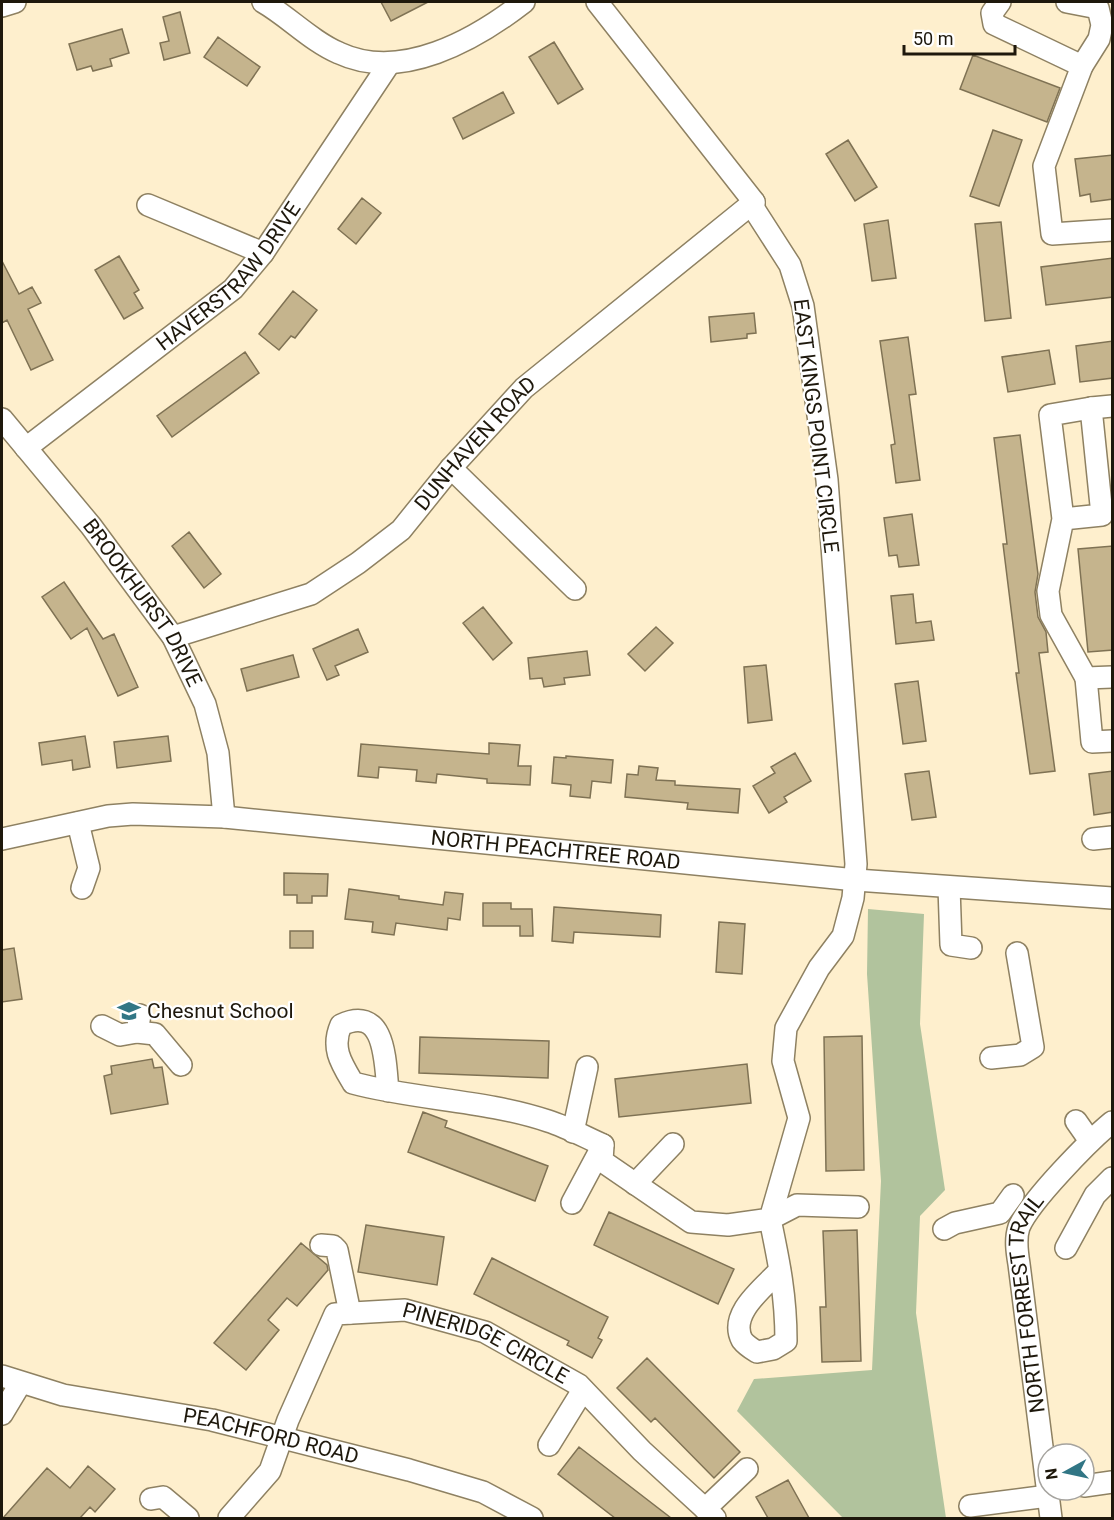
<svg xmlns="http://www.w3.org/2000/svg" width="1114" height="1520" font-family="Roboto,sans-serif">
<rect width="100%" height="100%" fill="#feefcd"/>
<!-- forest -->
<path fill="#b1c39d" d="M868,909L924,914L920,1024L945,1190L920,1216L916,1313L946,1518H843L737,1411L754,1379L872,1370L881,1181L867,974Z"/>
<!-- building -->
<path fill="#c5b48d" stroke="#7f7254" stroke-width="1.5" d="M381,2H428L391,21Z
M180,12L190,53L164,60L160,43L169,41L163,17Z
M122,29L129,53L110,59L112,66L93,71L91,66L77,70L69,44Z
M218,37L260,67L247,86L204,57Z
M554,42L583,89L558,104L529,57Z
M973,55L1060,88L1047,122L960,89Z
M503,92L514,113L463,139L453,118Z
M993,130L1022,140L999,206L970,196Z
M848,140L877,187L855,201L826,154Z
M1113,155V199L1091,202L1090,194L1080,196L1075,159Z
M362,198L381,213L356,244L338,229Z
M888,220L896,278L872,281L864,224Z
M1001,222L1011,318L985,321L975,224Z
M119,256L139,290L134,293L143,308L124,319L95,270Z
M1113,258V297L1046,305L1041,267Z
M2,261L19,294L32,287L41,303L28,309L53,360L31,370L7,320L2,323Z
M293,291L317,310L295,338L291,336L279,350L259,334Z
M754,313L756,333L747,334V338L711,342L709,317Z
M908,337L916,394L909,395L920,480L896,483L891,445L895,444L880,341Z
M1113,341V378L1080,382L1076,346Z
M1049,350L1055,384L1008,392L1002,357Z
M245,352L259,373L172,437L157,416Z
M1020,435L1038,574L1035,592L1038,617L1046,632L1048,652L1039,653L1055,771L1030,774L1016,673H1019L1003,544H1007L994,438Z
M912,514L919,565L899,567L897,555L889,556L884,518Z
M189,532L221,574L204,588L172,546Z
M1113,546V650L1088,652L1078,549Z
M64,582L103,639L114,634L138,687L118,696L87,628L71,639L42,597Z
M913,594L916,623L931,621L934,640L896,644L891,596Z
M483,607L512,643L493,660L463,623Z
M656,627L673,643L645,671L628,654Z
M358,629L368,652L335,666L339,675L327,680L313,649Z
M587,651L590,675L564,678L565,684L544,687L542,678L530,679L528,658Z
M293,655L299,677L247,691L241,669Z
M766,665L772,720L748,723L744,667Z
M918,681L926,741L903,744L895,684Z
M85,736L90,767L73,770L72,760L42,765L39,743Z
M168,736L171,761L117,768L114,742Z
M489,743L520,745L518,766H531L530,785L487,783V779L437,774L436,783L416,781L417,770L379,767L378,778L358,776L361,744L489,754Z
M795,753L811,781L784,797L787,802L769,813L753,786L775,773L771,767Z
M566,756L613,760L611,783L592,781L590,798L570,796L571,785L552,783L554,757L566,758Z
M639,766L658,768L656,780L675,781V785L740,789L738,813L687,809L688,803L625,797L627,774L638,775Z
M929,771L936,817L912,820L905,774Z
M1113,771V812L1094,815L1089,774Z
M284,873L328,874L327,896H312V903H297V895H284Z
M349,889L399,896V899L443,905L445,892L463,894L460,920L448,918L447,930L396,923L394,935L372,932L373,922L345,919Z
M483,903H511V909H532L533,936H520V926H483Z
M554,907L661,915L660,937L574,932L573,943L552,941Z
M719,922L745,924L742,974L716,972Z
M290,931H313V948H290Z
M14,948L22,999L2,1002V950Z
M862,1036L864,1170L826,1171L824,1037Z
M420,1037L549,1041L548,1078L419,1073Z
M152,1059L154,1068L162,1067L168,1104L111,1114L104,1076L112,1074L111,1066Z
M747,1064L751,1103L619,1117L615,1079Z
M423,1112L447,1121L445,1127L548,1166L535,1201L408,1152Z
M609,1212L734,1269L718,1304L594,1245Z
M366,1225L444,1237L437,1285L358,1272Z
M857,1230L861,1361L822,1362L820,1307H826L823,1231Z
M301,1243L327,1265L328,1270L297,1306L287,1298L268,1320L279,1330L246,1370L214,1343Z
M492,1258L608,1317L598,1338L602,1340L592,1358L567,1345L569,1341L474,1294Z
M647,1358L740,1452L714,1478L655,1418L651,1422L617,1388Z
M579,1447L671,1518H615L558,1474Z
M88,1466L115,1489L95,1512L90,1507L80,1518H3L47,1468L70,1488Z
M788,1480L809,1518H768L756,1497Z"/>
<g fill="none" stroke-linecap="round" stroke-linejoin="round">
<!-- minor casing -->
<g stroke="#8e8162" stroke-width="24">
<g id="minor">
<path d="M263,2C289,17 311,41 339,53C401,82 475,40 524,2"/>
<path d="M1000,2L992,13L994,24L1082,66"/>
<path d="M1067,2L1098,8L1102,25L1099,39L1082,66L1044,166L1052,234L1112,230"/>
<path d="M2,6L15,2"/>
<path d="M148,205L263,253"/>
<path d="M1091,408L1112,406"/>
<path id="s1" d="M2,419L91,526L173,637L205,704L218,753L224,817"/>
<path id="s2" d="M26,448L233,289L263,253L389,64"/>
<path d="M451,468L575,589"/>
<path d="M1063,519L1102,515L1091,408L1050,415L1063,519L1048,591L1051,615L1086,678L1112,677"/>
<path id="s3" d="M173,637L311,594L358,563L401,530L451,468L524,388L754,202"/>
<path d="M1086,678L1092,742L1112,741"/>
<path d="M78,823L89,868L82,888"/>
<path id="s4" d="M2,839L108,816L133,814L224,817L856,880L1112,898"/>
<path d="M1093,839L1112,837"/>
<path d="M949,887L951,945L971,948"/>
<path d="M102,1026L120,1035L137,1032L140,1015"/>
<path d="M137,1032L155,1034L181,1065"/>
<path d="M991,1058L1020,1055L1033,1047L1017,953"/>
<path d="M388,1091C385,1062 386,1004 341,1025C331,1048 341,1063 353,1083C417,1100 485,1100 548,1121C567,1127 585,1137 603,1145L602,1161L691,1222L728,1225L770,1219L799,1118L783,1061L786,1028L819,968L843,936L853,898L856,864L827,480L803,306L790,265L754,209V202L597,2"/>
<path d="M1076,1121L1090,1141"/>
<path d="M573,1132L587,1067"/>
<path d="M635,1184L673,1144"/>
<path d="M572,1203L603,1145"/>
<path d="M944,1229L955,1223L1000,1213L1013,1195"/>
<path d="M321,1245L333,1246L337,1250L350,1313"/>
<path d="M1066,1248L1095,1195L1112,1178"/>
<path d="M780,1270C765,1287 728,1313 742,1340C745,1344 752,1349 757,1352L773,1349L786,1341C786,1296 779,1262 770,1219L797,1205L858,1207"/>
<path id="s5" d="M2,1376L63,1395L212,1420L409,1470L483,1492L532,1518"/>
<path d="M2,1414L20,1384"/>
<path d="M549,1445L583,1390"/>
<path d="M1084,1486L1112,1482"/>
<path d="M151,1499L163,1497L188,1518"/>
<path d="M970,1506L1048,1496"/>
<path d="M705,1509L747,1469"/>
<path id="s6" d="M229,1518L270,1471L288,1420L335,1314L405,1310L485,1332L579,1385L642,1451L715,1518"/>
<path id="s7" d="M1051,1518L1019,1264C1017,1252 1015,1239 1019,1227C1030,1201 1089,1141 1112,1122"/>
</g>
</g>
<!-- minor -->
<use href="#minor" stroke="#fff" stroke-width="21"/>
</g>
<!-- icons -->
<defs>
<g id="school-bare" transform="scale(1.8)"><path d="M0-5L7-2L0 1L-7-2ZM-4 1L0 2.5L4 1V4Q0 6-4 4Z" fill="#317685" stroke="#fff" stroke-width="2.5" paint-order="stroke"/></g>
</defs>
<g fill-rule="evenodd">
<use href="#school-bare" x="129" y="1011"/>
</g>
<g text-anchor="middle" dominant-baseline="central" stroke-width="4.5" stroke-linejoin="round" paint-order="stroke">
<!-- street labels -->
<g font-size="21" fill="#1e180c" stroke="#fff">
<text stroke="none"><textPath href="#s2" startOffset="267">HAVERSTRAW DRIVE</textPath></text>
<text transform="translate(816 426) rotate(83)">EAST KINGS POINT CIRCLE</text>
<text stroke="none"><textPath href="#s3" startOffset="369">DUNHAVEN ROAD</textPath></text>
<text stroke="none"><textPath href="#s1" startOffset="232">BROOKHURST DRIVE</textPath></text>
<text stroke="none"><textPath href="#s4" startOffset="558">NORTH PEACHTREE ROAD</textPath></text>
<text stroke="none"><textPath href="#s7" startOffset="218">NORTH FORREST TRAIL</textPath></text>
<text stroke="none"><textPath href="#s6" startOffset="390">PINERIDGE CIRCLE</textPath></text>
<text stroke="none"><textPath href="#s5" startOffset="276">PEACHFORD ROAD</textPath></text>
</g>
<!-- poi labels -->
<g font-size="21" fill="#1e180c" stroke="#fff" text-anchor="start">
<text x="147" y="1011">Chesnut School</text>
</g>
</g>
<!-- border -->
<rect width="1114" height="1520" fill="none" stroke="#1e180c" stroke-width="6"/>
<!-- north arrow -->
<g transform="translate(1066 1472) rotate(262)"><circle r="28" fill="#ffffff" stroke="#a5a39e" stroke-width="1.5"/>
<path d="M0-4.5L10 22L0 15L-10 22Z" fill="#317685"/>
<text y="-9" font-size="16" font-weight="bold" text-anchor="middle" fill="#1e180c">N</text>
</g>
<!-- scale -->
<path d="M904 45v9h111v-9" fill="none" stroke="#1e180c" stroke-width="3"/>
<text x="913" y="45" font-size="18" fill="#1e180c" stroke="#ffffff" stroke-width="4.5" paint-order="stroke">50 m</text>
</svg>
